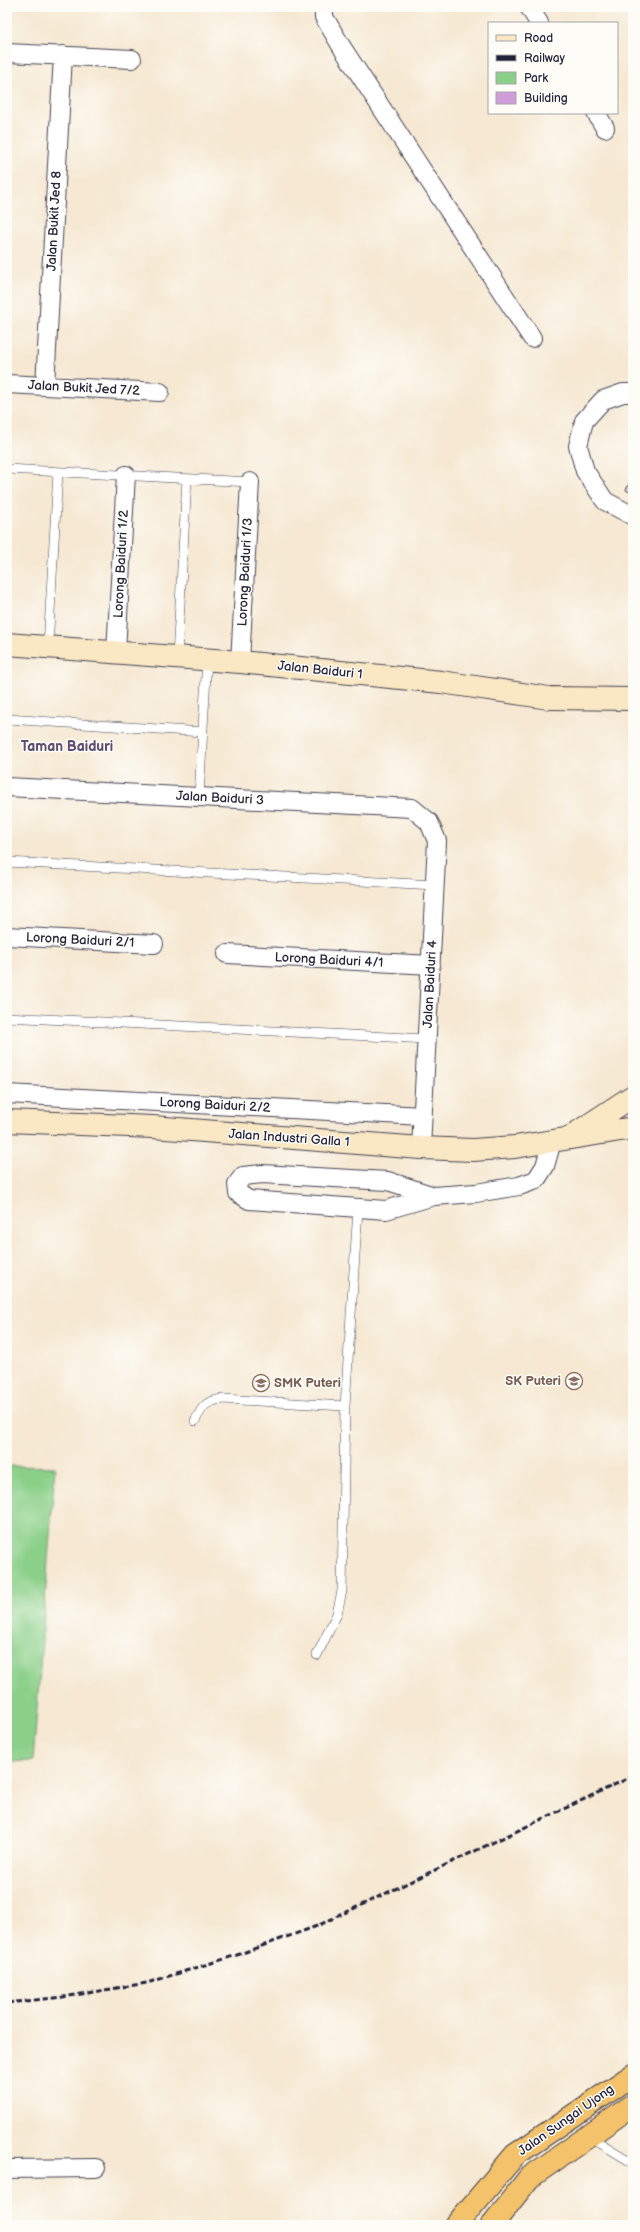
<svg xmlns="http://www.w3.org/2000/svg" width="640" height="2232" font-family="'Balsamiq Sans',sans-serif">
<rect width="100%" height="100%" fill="#fdfcf7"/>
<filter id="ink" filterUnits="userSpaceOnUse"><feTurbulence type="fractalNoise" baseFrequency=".025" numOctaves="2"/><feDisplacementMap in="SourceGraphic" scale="8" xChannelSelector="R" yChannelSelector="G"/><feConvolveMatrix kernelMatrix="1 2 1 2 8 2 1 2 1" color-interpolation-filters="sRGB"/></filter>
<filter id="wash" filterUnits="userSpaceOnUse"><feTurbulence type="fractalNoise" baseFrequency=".012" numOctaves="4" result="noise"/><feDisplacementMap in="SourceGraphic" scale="16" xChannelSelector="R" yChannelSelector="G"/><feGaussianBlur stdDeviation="0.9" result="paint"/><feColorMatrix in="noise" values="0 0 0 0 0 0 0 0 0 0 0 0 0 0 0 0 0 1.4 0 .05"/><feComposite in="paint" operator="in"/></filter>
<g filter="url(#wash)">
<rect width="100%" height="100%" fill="#f6e8d2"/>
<!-- green -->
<path fill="#8bd089" stroke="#567962" d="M7,1466L55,1467L33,1761L7,1762Z"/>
<g id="blocks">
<!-- building -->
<path fill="#cf9dd8" d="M633,476V494L626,490Z"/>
</g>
</g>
<g filter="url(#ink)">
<use href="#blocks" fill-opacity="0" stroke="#424052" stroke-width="1"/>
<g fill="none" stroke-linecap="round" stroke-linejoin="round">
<!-- lane casing -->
<g stroke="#424052" stroke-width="10">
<path id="lane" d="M7,469L250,482
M48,647L58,472
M177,657L187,479
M7,719L203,732
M199,797L207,659
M7,862L435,885
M7,1017L427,1039
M195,1421C203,1405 206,1401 223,1399L345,1406
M317,1655L337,1614L342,1591L345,1406L358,1209
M590,2137L633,2163"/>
</g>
<!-- street casing -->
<g stroke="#424052" stroke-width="20">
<path id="street" d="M324,7V17L343,49L532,338
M529,7L539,23
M7,53L132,59
M596,113L605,128
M7,384L160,392
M45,386L63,55
M633,393H623L603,400L584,421L578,446L585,471L605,501L633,516
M116,652L126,475
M240,662L250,482
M7,787L412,808L429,822L437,841L421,1148
M7,936L154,944
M227,954L431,965
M7,1094L423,1116
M434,1196L388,1181L262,1174L243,1176L237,1184L238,1193L249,1200L386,1210L434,1196L476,1193L519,1186L536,1180L545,1166L552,1141
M7,2169L96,2168"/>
</g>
<!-- secondary casing -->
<g stroke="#424052" stroke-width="24">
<path id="secondary" d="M7,644L240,662L441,682L549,698L633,699
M7,1121L153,1127L421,1148L473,1150L515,1147L633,1128
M575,1134L633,1096"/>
</g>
<!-- highway casing -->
<g stroke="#424052" stroke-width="24">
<path id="highway" d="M456,2225L515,2155L633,2075
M492,2225L529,2178L633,2105"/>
</g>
<!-- lane -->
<use href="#lane" stroke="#fff" stroke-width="9"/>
<!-- street -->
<use href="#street" stroke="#fff" stroke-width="18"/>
<!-- secondary -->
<use href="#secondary" stroke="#fae7c3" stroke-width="22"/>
<!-- highway -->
<use href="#highway" stroke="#f3c26a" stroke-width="22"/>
<!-- rail -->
<path stroke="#22223b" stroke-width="3" stroke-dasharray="6 3" stroke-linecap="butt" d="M7,2003L63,1997L147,1983L237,1955L317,1926L633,1776"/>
</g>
</g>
<!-- icons -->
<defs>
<g id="school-ring" transform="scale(0.9)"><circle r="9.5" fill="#fdfcf7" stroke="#8d6e63" stroke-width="1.5"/><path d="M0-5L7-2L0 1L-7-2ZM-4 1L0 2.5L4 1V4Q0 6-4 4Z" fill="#8d6e63"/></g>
</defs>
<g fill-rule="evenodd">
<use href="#school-ring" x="574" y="1381"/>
<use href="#school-ring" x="261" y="1383"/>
</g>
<g text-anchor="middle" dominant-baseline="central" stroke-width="3" stroke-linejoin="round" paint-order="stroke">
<!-- street labels -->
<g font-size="13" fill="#22223b" stroke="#fdfcf7">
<text transform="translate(54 221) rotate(-87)">Jalan Bukit Jed 8</text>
<text transform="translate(84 388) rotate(3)">Jalan Bukit Jed 7/2</text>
<text transform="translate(121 564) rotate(-87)">Lorong Baiduri 1/2</text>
<text transform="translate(245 572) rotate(-87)">Lorong Baiduri 1/3</text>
<text transform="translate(320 670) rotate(6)">Jalan Baiduri 1</text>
<text transform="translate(220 798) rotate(3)">Jalan Baiduri 3</text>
<text transform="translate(80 940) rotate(3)">Lorong Baiduri 2/1</text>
<text transform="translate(329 960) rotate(3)">Lorong Baiduri 4/1</text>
<text transform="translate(430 984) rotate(-87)">Jalan Baiduri 4</text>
<text transform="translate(215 1105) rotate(3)">Lorong Baiduri 2/2</text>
<text transform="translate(289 1138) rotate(4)">Jalan Industri Galla 1</text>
<text transform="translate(566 2120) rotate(-35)">Jalan Sungai Ujong</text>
</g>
<!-- education labels -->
<g font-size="13" font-weight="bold" fill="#785e54" stroke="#fdfcf7" text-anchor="end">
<text x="561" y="1381">SK Puteri</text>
<text x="274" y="1383" text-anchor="start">SMK Puteri</text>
</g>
<!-- neighbourhood labels -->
<g font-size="14" font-weight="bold" fill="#5f4d72" stroke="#fdfcf7">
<text x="67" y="746">Taman Baiduri</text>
</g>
</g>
<!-- margin -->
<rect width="640" height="2232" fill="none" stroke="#fdfcf7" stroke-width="24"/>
<!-- legend -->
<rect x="488" y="22" width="130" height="92" fill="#fdfcf7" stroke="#a5a5ac"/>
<rect x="496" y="35" width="20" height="6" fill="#fae7c3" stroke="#a5a5ac"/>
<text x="524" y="42" font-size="12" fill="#22223b">Road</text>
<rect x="496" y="55" width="20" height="6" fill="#22223b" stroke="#a5a5ac"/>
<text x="524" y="62" font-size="12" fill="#22223b">Railway</text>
<rect x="496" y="72" width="20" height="12" fill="#8bd089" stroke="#a5a5ac"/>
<text x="524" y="82" font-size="12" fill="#22223b">Park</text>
<rect x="496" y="92" width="20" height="12" fill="#cf9dd8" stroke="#a5a5ac"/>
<text x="524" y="102" font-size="12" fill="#22223b">Building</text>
</svg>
